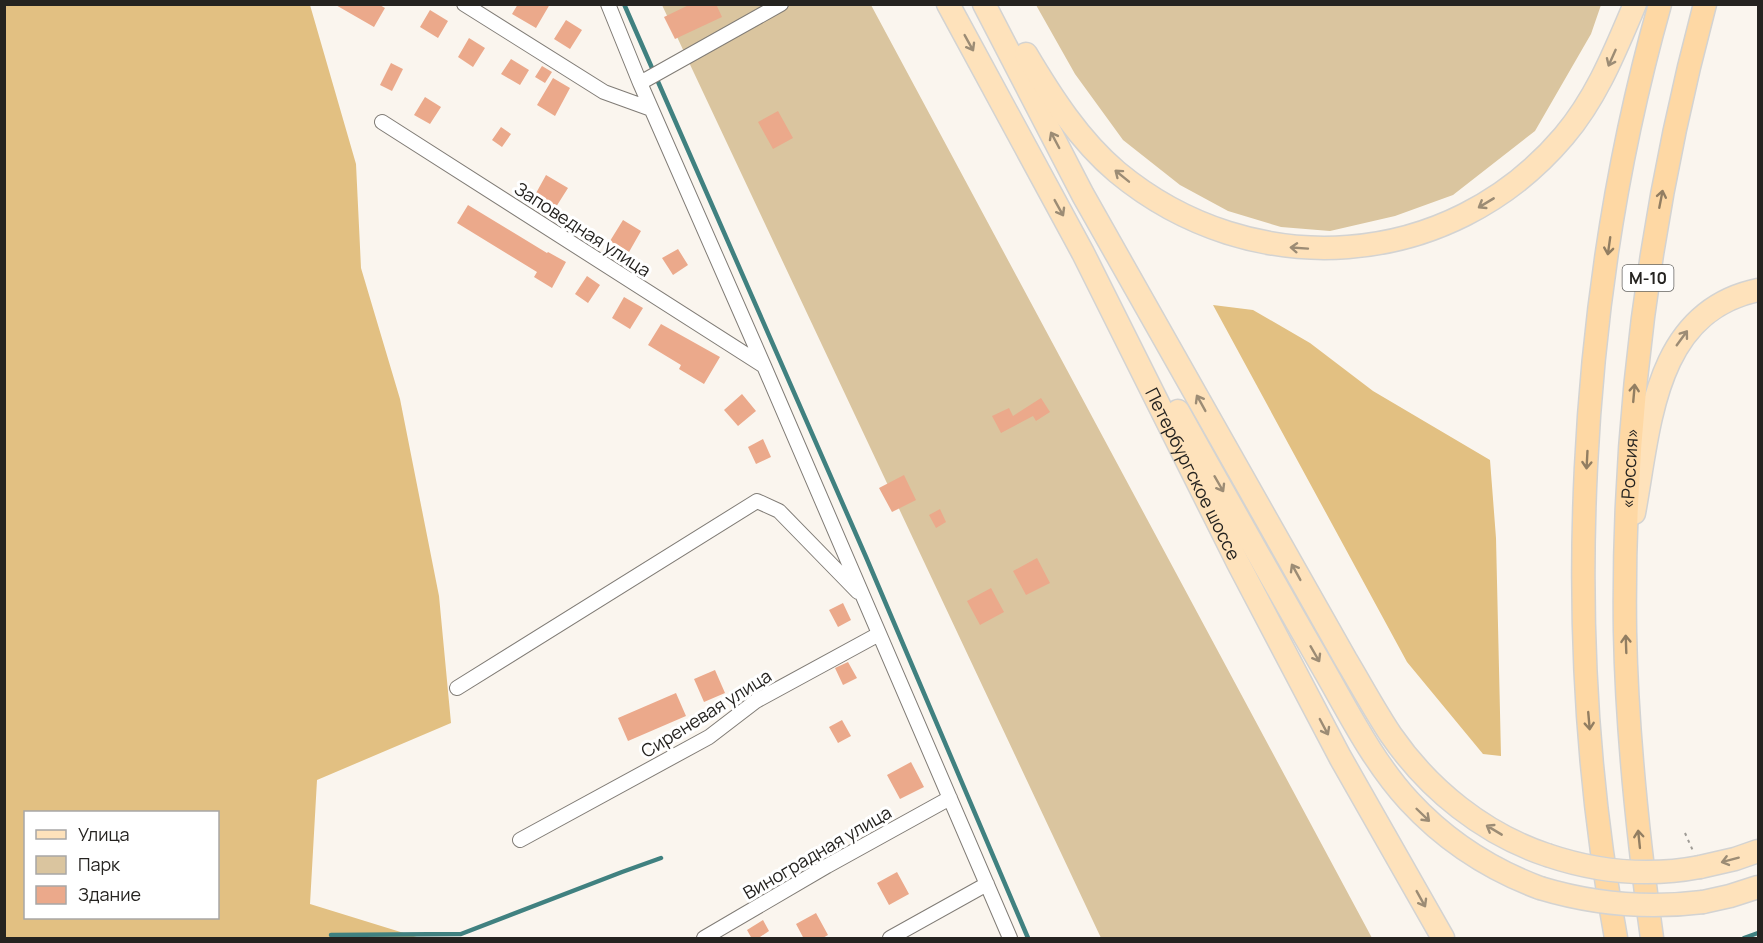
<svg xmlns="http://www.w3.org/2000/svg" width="1763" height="943" font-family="Manrope,sans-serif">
<rect width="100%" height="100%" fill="#faf5ee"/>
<!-- green -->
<path fill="#dac59f" d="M662,5H871L1372,938H1101Z
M1036,5H1601L1591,34L1535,131L1453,195L1395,216L1330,231L1281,227L1228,211L1180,185L1123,140L1075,74Z"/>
<!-- forest -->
<path fill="#e2c082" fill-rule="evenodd" d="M5,4L310,5L356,164L361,268L400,399L439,596L451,723L317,780L310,904L420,938H5ZM26,812H218V918H26Z
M1213,305L1253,310L1310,343L1373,391L1490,460L1496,538L1501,756L1483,754L1407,662Z"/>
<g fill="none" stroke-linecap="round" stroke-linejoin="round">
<!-- stream -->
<path stroke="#408180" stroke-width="4.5" d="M624,4L866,557L1028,938
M331,935L461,934L622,872L661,858
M1744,938L1758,933"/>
</g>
<!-- building -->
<path fill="#eba98b" d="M334,4H378L385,8L374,27Z
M518,4H550L536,28L512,14Z
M691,4H716L722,17L675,39L664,17Z
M430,10L448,21L438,38L420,27Z
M566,20L582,30L570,49L554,39Z
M469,38L485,48L473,67L458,57Z
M511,59L529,70L520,85L501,74Z
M391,63L403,69L392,91L380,85Z
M542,66L552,72L545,83L535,77Z
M553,78L570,88L555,116L537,105Z
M425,97L441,107L430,124L414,115Z
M778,111L793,138L773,149L758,122Z
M501,127L511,134L502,147L492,140Z
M546,175L568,188L556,207L535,195Z
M468,205L547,253L548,252L566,262L552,288L534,277L537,272L457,223Z
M623,220L641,231L629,252L610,241Z
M678,249L688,265L673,275L662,258Z
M587,276L600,285L588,303L575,294Z
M624,297L643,308L630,329L612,318Z
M661,324L720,357L704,384L679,369L681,365L648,345Z
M742,394L756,411L738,426L724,410Z
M1041,398L1050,412L1036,421L1033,416L1001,433L992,416L1009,408L1013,416Z
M763,439L771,457L756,464L748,447Z
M904,475L916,500L892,512L879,488Z
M940,509L946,522L936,528L929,515Z
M1037,558L1050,583L1026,595L1013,571Z
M991,588L1004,612L980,625L967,601Z
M843,603L851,620L838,627L829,610Z
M848,662L857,678L843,685L835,668Z
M715,670L725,693L704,702L694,679Z
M676,693L686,716L628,741L618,718Z
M842,720L851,736L838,743L829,727Z
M911,762L924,787L900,799L887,775Z
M897,872L909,894L889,905L877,883Z
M816,913L828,935L821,939H804L796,924Z
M763,920L769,931L757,939H752L747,930Z"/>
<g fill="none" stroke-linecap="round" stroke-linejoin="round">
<!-- minor casing -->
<g stroke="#807c76" stroke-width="16">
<path id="minor" d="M464,4L604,92L651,109
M608,4L640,83L764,366L1010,938
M640,83L781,4
M382,122L764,366
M457,688L757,501L779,511L858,592
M520,840L709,737L756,701L879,634
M704,938L827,866L950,798
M890,938L987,884"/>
</g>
<!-- primary casing -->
<g stroke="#d3d3d2" stroke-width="25">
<g id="primary">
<path id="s1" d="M948,4L1083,253L1238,563L1340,757L1443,938"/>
<path d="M984,4L1083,195L1346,660C1361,685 1375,711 1391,735C1429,790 1484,834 1547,855"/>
<path d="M1026,54C1051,96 1079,140 1117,172C1252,284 1449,272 1564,136C1597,97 1615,51 1635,4"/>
<path d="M1178,411C1226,497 1274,583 1323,668C1349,713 1373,762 1409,801C1445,840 1489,869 1540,888"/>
<path d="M1634,513C1650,427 1653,312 1758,290"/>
<path d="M1700,867L1735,859L1758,851"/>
<path d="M1703,902L1730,896L1758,887"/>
</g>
</g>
<!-- trunk casing -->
<g stroke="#d3d3d2" stroke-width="25">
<g id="trunk">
<path d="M1616,938C1560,638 1577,298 1660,4"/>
<path id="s2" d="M1652,938C1638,837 1627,735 1625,632C1622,420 1650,210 1705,4"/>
</g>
</g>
<!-- path -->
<path stroke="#9e9b95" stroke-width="2" stroke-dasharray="3 4.5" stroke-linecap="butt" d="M1685,833L1693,851"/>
<!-- minor -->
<use href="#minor" stroke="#fff" stroke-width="14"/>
<!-- primary -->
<use href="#primary" stroke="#fee2bb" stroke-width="22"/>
<!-- trunk -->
<use href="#trunk" stroke="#fed8a4" stroke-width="22"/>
<!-- primary-bridge casing -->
<g stroke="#d3d3d2" stroke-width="25" stroke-linecap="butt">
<path id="primary-bridge" d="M1547,855C1597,872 1648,877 1700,867
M1540,888C1593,904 1647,909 1703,902"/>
</g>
<!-- primary-bridge -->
<use href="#primary-bridge" stroke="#fee2bb" stroke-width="22"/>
</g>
<!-- one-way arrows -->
<defs><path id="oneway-shaft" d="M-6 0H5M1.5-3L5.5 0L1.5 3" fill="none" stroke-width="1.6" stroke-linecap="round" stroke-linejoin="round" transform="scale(1.5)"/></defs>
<g stroke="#9c8c75">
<use href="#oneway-shaft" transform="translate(969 43) rotate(61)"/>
<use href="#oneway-shaft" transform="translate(1612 58) rotate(114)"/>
<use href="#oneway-shaft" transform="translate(1055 140) rotate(-118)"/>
<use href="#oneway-shaft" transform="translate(1122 176) rotate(-141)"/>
<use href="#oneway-shaft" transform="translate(1486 203) rotate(149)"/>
<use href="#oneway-shaft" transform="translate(1059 208) rotate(61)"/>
<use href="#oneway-shaft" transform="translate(1299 248) rotate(-176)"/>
<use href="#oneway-shaft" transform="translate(1682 338) rotate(-54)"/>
<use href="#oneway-shaft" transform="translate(1201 403) rotate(-119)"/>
<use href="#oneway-shaft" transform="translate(1219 484) rotate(60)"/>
<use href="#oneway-shaft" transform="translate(1296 572) rotate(-119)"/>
<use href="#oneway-shaft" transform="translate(1315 654) rotate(60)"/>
<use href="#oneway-shaft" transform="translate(1324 727) rotate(62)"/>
<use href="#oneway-shaft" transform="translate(1423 815) rotate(44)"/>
<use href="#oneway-shaft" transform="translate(1494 830) rotate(-149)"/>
<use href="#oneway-shaft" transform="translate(1730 860) rotate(165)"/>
<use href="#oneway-shaft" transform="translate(1421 899) rotate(61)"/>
</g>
<g stroke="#927e62">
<use href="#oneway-shaft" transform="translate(1661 199) rotate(-79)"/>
<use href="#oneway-shaft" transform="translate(1609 246) rotate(98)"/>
<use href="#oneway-shaft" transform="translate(1634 393) rotate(-85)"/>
<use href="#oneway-shaft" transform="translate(1587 460) rotate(93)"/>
<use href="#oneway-shaft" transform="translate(1626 644) rotate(-92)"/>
<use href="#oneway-shaft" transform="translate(1589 721) rotate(85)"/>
<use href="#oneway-shaft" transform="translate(1639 839) rotate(-96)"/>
</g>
<g text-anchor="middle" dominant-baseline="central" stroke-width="6" stroke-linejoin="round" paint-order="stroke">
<!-- shield labels -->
<rect fill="#fff" stroke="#666563" stroke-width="1.5" x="1622.5" y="265" width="51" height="26" rx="4.5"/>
<g font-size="16" font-weight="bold" fill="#252320">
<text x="1648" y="278">М-10</text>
</g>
<!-- street labels -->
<g font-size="18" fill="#252320" stroke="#fff">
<text transform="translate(583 229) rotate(33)">Заповедная улица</text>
<text stroke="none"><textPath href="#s2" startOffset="471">«Россия»</textPath></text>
<text stroke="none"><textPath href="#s1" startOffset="530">Петербургское шоссе</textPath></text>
<text transform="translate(706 713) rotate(-32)">Сиреневая улица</text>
<text transform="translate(817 852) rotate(-30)">Виноградная улица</text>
</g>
</g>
<!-- border -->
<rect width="1763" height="943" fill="none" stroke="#252320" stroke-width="12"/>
<!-- legend -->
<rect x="24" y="811" width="195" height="108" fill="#ffffff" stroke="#a8a7a6" stroke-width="1.5"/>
<rect x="36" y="830" width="30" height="9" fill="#fee2bb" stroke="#a8a7a6" stroke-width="1.5"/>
<text x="78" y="841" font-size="18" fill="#252320">Улица</text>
<rect x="36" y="856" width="30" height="18" fill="#dac59f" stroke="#a8a7a6" stroke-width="1.5"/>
<text x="78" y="871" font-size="18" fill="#252320">Парк</text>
<rect x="36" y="886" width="30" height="18" fill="#eba98b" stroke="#a8a7a6" stroke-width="1.5"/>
<text x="78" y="901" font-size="18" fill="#252320">Здание</text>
</svg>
